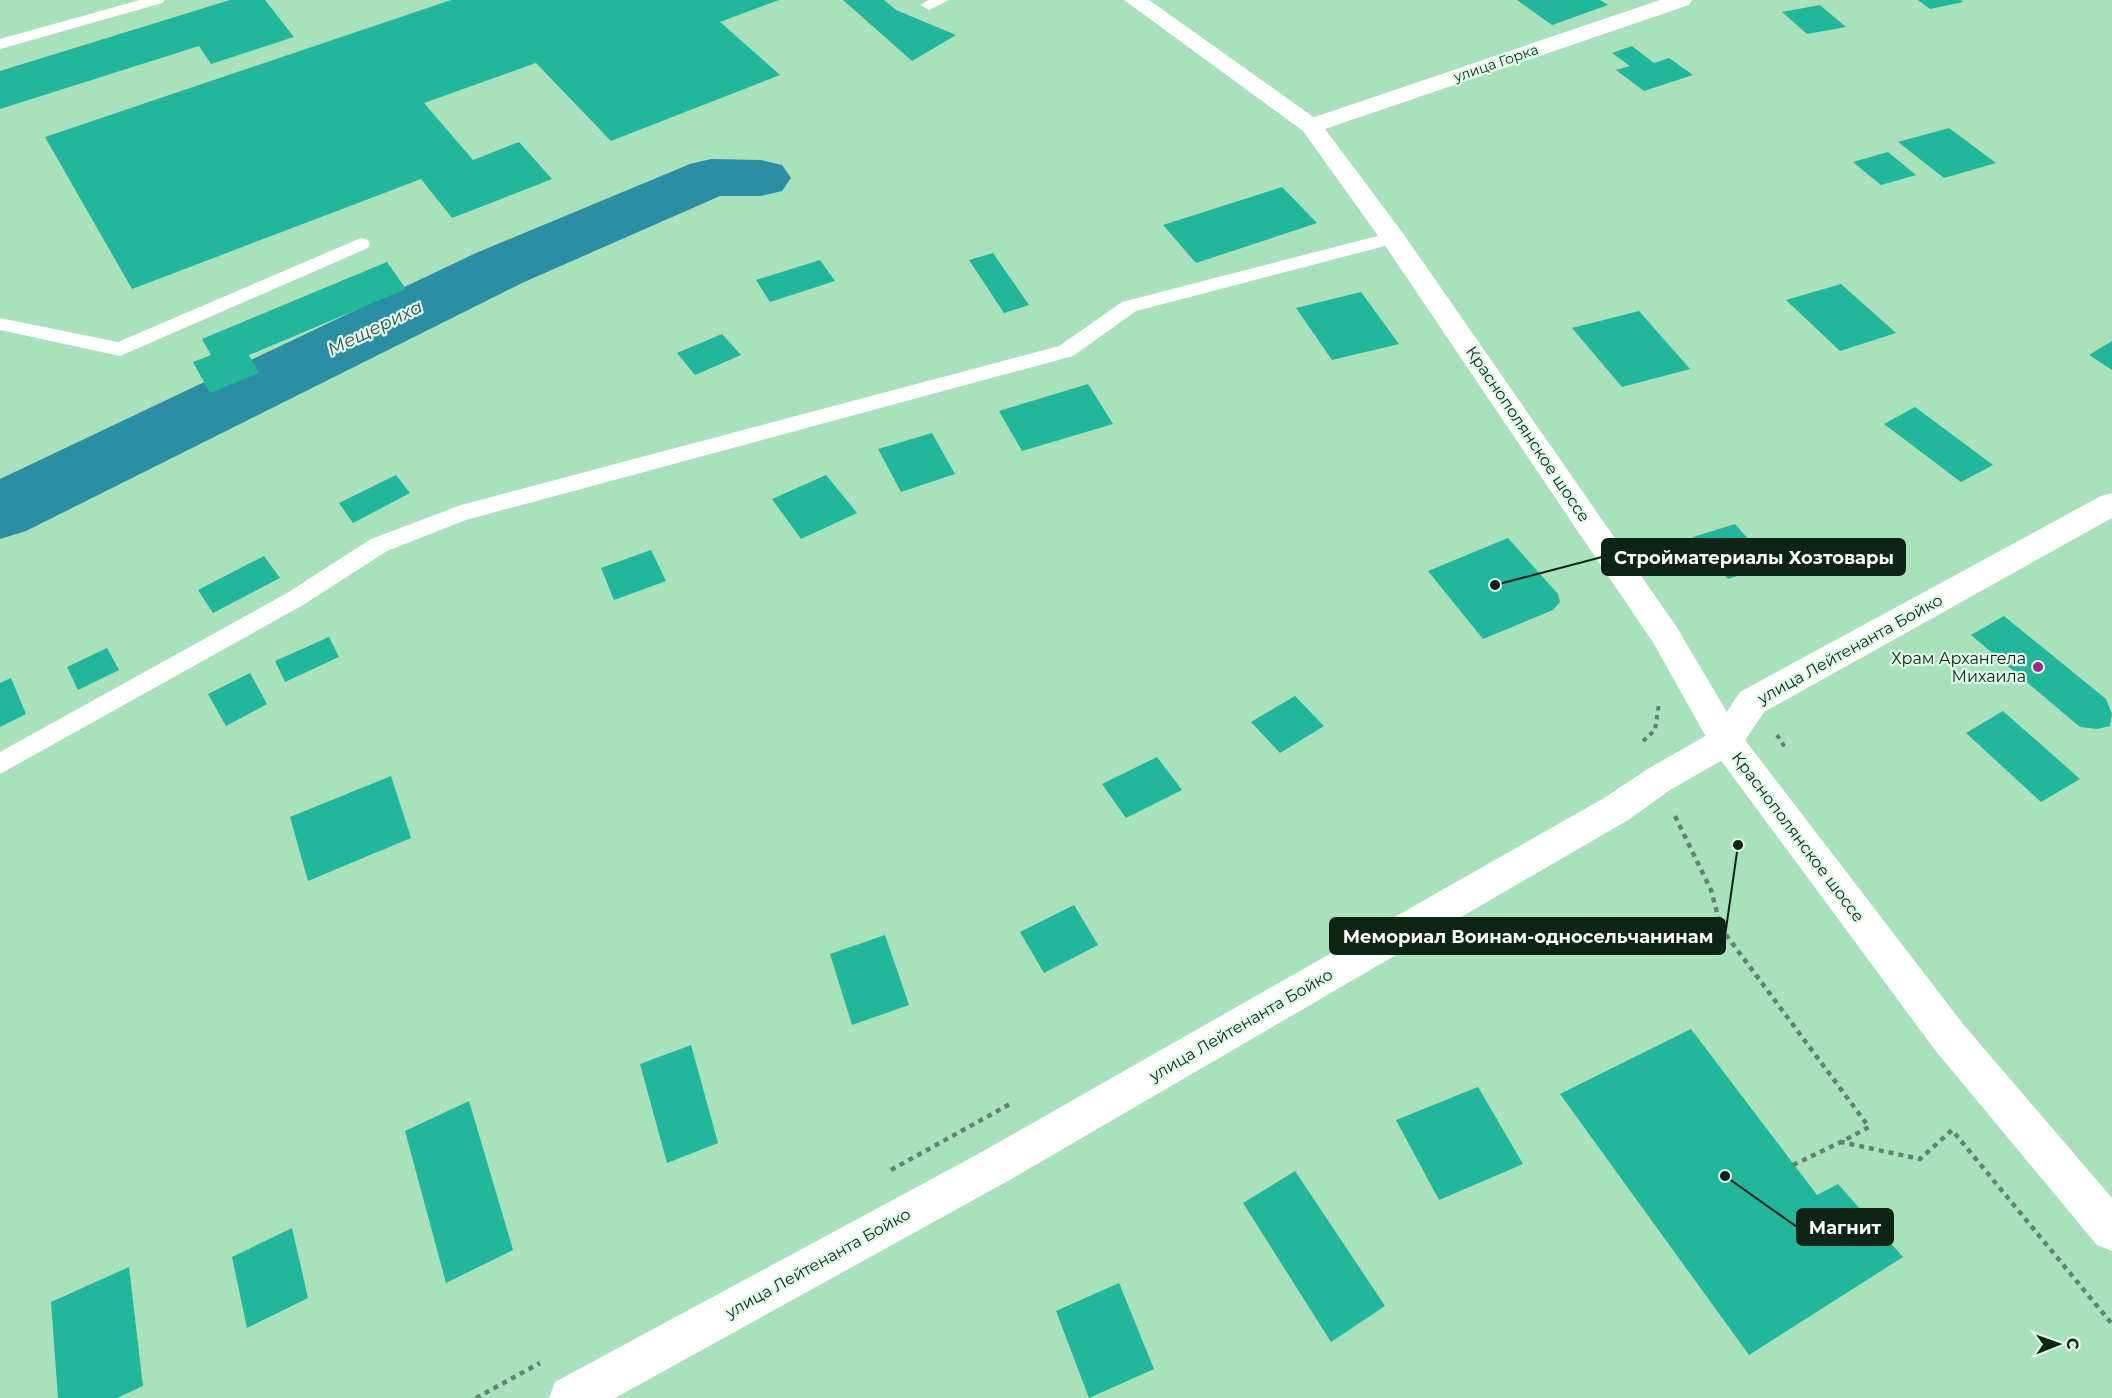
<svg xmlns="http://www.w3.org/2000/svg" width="2112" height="1398" font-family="Montserrat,sans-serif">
<rect width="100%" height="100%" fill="#a9e1bc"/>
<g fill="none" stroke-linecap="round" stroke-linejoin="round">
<!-- river -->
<path fill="#2b8ea3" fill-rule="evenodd" d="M711,159L761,160L782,165L791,178L782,191L761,196H720L522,283L26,531L0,539V479L476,253L690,164Z"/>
</g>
<!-- building -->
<path fill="#22b69a" d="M230,0H265L294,37L211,64L199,46L0,109V71Z
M451,0H779L720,22L780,75L611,141L536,63L424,103L473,160L519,142L552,179L452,218L421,179L132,289L45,137Z
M843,0H884L896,10L956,35L912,61Z
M1517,0H1600L1608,5L1552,25Z
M1918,0H1961L1963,2L1930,9Z
M1820,5L1846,27L1807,34L1782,12Z
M1632,46L1654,63L1669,58L1693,75L1644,91L1616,70L1630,66L1612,53Z
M1949,128L1996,163L1944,178L1898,142Z
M1888,152L1916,175L1881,185L1853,162Z
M1282,187L1317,223L1196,263L1163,225Z
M993,253L1029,305L1004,313L969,260Z
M820,260L835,281L770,302L756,280Z
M387,262L406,289L249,355L259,373L210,393L193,362L211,355L202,339Z
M1841,284L1896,333L1840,351L1786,300Z
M1361,292L1399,344L1332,360L1296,308Z
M1639,311L1690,369L1622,387L1572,328Z
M722,334L741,355L695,375L677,353Z
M2112,341V370L2089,355Z
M1088,384L1113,424L1022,451L999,411Z
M1915,407L1993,465L1961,482L1884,424Z
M932,433L955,474L901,492L878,449Z
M396,475L410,493L353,523L339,503Z
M826,475L857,513L801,539L772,499Z
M1735,524L1771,565L1728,579L1693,537Z
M1508,538L1558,594L1560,602L1553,610L1483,639L1428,571Z
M651,550L666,581L614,600L601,568Z
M264,556L280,578L213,613L198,590Z
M2004,616L2106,699L2112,714L2110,726L2097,729L2080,727L1971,635Z
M329,637L339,657L285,682L275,661Z
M107,648L119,670L78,690L67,667Z
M250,673L267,704L226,726L208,694Z
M11,678L26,714L0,727V683Z
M1295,696L1324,726L1280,753L1251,722Z
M2003,711L2080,779L2041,802L1966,733Z
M1157,757L1182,790L1126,818L1102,784Z
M391,776L411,838L308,881L290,817Z
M1074,905L1098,945L1044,973L1020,932Z
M885,935L909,1005L852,1025L830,954Z
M1691,1029L1817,1195L1838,1184L1903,1257L1749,1355L1560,1094Z
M691,1045L718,1143L667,1163L640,1064Z
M1478,1087L1523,1164L1439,1200L1396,1120Z
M469,1101L513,1250L446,1283L405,1131Z
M1295,1171L1385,1306L1331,1342L1243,1203Z
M292,1228L308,1298L247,1328L232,1257Z
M129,1267L143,1386L117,1398H58L51,1302Z
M1119,1283L1154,1369L1089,1398L1056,1311Z"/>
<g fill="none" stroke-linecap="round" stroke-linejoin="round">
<!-- path-far1 -->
<path stroke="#5e856c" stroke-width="4" stroke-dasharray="4.5 4.5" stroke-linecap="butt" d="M1777,735L1786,749
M1643,741L1655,730L1659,703"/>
<!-- path -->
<path stroke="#5e856c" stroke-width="4.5" stroke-dasharray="5 5" stroke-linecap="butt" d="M1675,816L1711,890L1721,928L1869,1127L1841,1142L1920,1159L1952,1130L2112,1324
M1793,1165L1841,1142
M891,1170L1010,1104
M476,1398L540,1363"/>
<!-- lane -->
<path fill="#fff" fill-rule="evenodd" d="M140,0H165L162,3L0,49V39Z
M928,0H949L929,10L921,5Z
M1393,232L1402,238L1400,242L1136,311L1073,356L466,520L387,551L303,605L0,774V752L287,593L371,539L461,505L1059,346L1122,302Z
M361,238L368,240L370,244L368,248L120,356L0,330V318L118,342Z"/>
<!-- street -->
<path fill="#fff" fill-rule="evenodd" d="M1660,0H1692L1689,5L1319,131H1303L1299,126L1303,121Z
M2112,493V518L1764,712L1738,751L1670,790L1628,820L1006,1182L615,1398H549L555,1382L978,1154L1604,798L1646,770L1714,731L1740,692L2101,496Z"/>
<!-- secondary -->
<path fill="#fff" fill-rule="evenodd" d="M1124,0H1149L1319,121L1402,232L1676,626L1738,731L1963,1024L2112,1198V1251L2097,1245L1935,1050L1714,751L1654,644L1384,244L1303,131Z"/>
</g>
<!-- markers -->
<circle fill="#9b2a88" stroke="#dffae7" stroke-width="2" cx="2038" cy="667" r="6"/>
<g text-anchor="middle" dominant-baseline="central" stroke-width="4.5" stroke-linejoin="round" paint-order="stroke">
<!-- far-street labels -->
<g font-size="14" fill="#0e2417" stroke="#dffae7">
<text transform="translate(1496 63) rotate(-19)">улица Горка</text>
</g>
<!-- street labels -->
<g font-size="16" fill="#0e2417" stroke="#dffae7">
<text transform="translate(1528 434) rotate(56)">Краснополянское шоссе</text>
<text transform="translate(1850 649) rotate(-29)">улица Лейтенанта Бойко</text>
<text transform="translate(1798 837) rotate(53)">Краснополянское шоссе</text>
<text transform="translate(1241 1025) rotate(-30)">улица Лейтенанта Бойко</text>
<text transform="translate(818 1263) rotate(-29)">улица Лейтенанта Бойко</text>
</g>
<!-- poi labels -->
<g font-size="16" fill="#0e2417" stroke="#dffae7" text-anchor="end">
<text x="2026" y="658">Храм Архангела<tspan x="2026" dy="18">Михаила</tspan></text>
</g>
<!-- water labels -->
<g font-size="18" font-style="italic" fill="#314e55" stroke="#dffae7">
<text transform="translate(375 328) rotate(-26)">Мещериха</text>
</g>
</g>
<!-- callouts -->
<path fill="none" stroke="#0e2417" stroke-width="2" d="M1495 585L1602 557M1738 845L1725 936M1725 1176L1797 1227"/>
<g fill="#0e2417" stroke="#dffae7" stroke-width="2">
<circle cx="1495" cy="585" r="6"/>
<circle cx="1738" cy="845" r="6"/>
<circle cx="1725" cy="1176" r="6"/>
</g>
<g fill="#0e2417" stroke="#0e2417" stroke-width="2">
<rect x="1602" y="539" width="303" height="36" rx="6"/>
<rect x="1330" y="918" width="395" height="36" rx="6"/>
<rect x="1797" y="1209" width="96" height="36" rx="6"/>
</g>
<g font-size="18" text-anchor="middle" font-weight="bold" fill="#fff">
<text x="1754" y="564">Стройматериалы Хозтовары</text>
<text x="1528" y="943">Мемориал Воинам-односельчанинам</text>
<text x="1845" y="1234">Магнит</text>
</g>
<!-- north arrow -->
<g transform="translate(2058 1344) rotate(89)" stroke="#dffae7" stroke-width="4.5" paint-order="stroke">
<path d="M0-4.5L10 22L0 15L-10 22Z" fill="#0e2417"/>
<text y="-9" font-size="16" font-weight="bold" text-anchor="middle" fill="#0e2417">С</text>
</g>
</svg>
